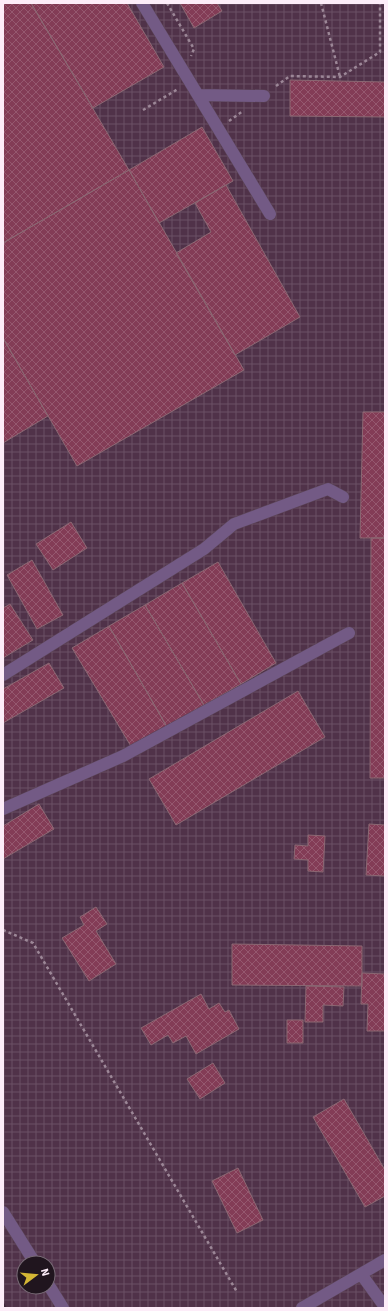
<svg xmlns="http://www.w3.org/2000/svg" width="388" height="1311" font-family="'Source Sans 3',sans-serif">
<defs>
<pattern id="industrial-grid" width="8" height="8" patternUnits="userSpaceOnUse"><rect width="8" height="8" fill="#503249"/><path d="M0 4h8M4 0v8" fill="none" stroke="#6a5064"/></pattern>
<pattern id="building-cross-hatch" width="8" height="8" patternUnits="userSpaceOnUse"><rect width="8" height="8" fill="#833c56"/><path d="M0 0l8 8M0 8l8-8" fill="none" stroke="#95586f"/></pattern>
</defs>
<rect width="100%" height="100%" fill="#40283b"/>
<!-- industrial -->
<path fill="url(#industrial-grid)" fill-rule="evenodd" d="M3,3H385V1308H7L3,1301ZM24,1263H48V1287H24Z"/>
<!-- building -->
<path fill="url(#building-cross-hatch)" stroke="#8b6873" d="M3,3H31L129,170L3,243Z
M31,3H127L164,67L93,108Z
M180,3H217L222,11L194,28Z
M290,80L385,82V117L290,116Z
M202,127L233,181L159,223L129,170Z
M129,170L244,370L77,466L3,338V243Z
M226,185L300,317L235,355L176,253L211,232L195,203Z
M3,338L48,416L3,443Z
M363,412H385V538H360Z
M71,522L87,548L53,570L36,544Z
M371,538H385V778H370Z
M32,560L63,615L37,629L7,575Z
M218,562L276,663L241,684L182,583Z
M182,583L241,684L204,705L145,605Z
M10,604L33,640L3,658V608Z
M145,605L204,705L167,727L109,626Z
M109,626L167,727L132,748L72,648Z
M49,663L64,688L3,723V689Z
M298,691L325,737L176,825L149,779Z
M39,804L54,829L3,859V826Z
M369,824L385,825V876L366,875Z
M308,835L325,836L323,872L308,871V860L294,859L295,845L308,846Z
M96,907L107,924L96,931L116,964L89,981L62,938L84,925L80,917Z
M232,944L362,946V986L232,985Z
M362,973L385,974V1031H367L368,1004H361Z
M306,986L344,987L343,1006L323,1005V1022H305Z
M201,994L209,1009L219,1003L225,1012L229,1010L239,1029L196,1054L186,1036L173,1043L168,1035L151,1045L141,1028Z
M287,1020H303V1043H287Z
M213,1063L225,1083L200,1099L187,1079Z
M344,1099L385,1170V1196L365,1207L313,1117Z
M238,1168L263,1220L237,1233L212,1181Z"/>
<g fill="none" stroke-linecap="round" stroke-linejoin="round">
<!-- minor casing -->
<g stroke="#5a4456" stroke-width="13">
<path id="minor" d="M142,3L270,214
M198,95L264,96
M3,675L204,549L234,524L328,489L343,497
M3,809L123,756L349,633
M3,1212L35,1263
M361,1274L385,1307
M48,1284L63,1308
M302,1308L385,1260"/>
</g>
<!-- path -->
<path stroke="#9c8797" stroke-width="2.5" stroke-dasharray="3 3" stroke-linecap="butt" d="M167,3L194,49L191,56
M321,3L340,77
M276,86L290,76L340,77L380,52V3
M143,110L178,89
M229,121L243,111
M3,930L33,943L237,1292"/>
<!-- minor -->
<use href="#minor" stroke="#735a85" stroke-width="12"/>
</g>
<!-- border -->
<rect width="388" height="1311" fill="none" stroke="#fdedf9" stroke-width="8"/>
<!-- north arrow -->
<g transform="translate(36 1275) rotate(74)"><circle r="19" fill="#20151e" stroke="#786b76"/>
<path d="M0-3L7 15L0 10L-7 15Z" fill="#d4b635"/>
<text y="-6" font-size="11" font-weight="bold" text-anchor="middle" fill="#fdedf9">N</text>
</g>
</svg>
